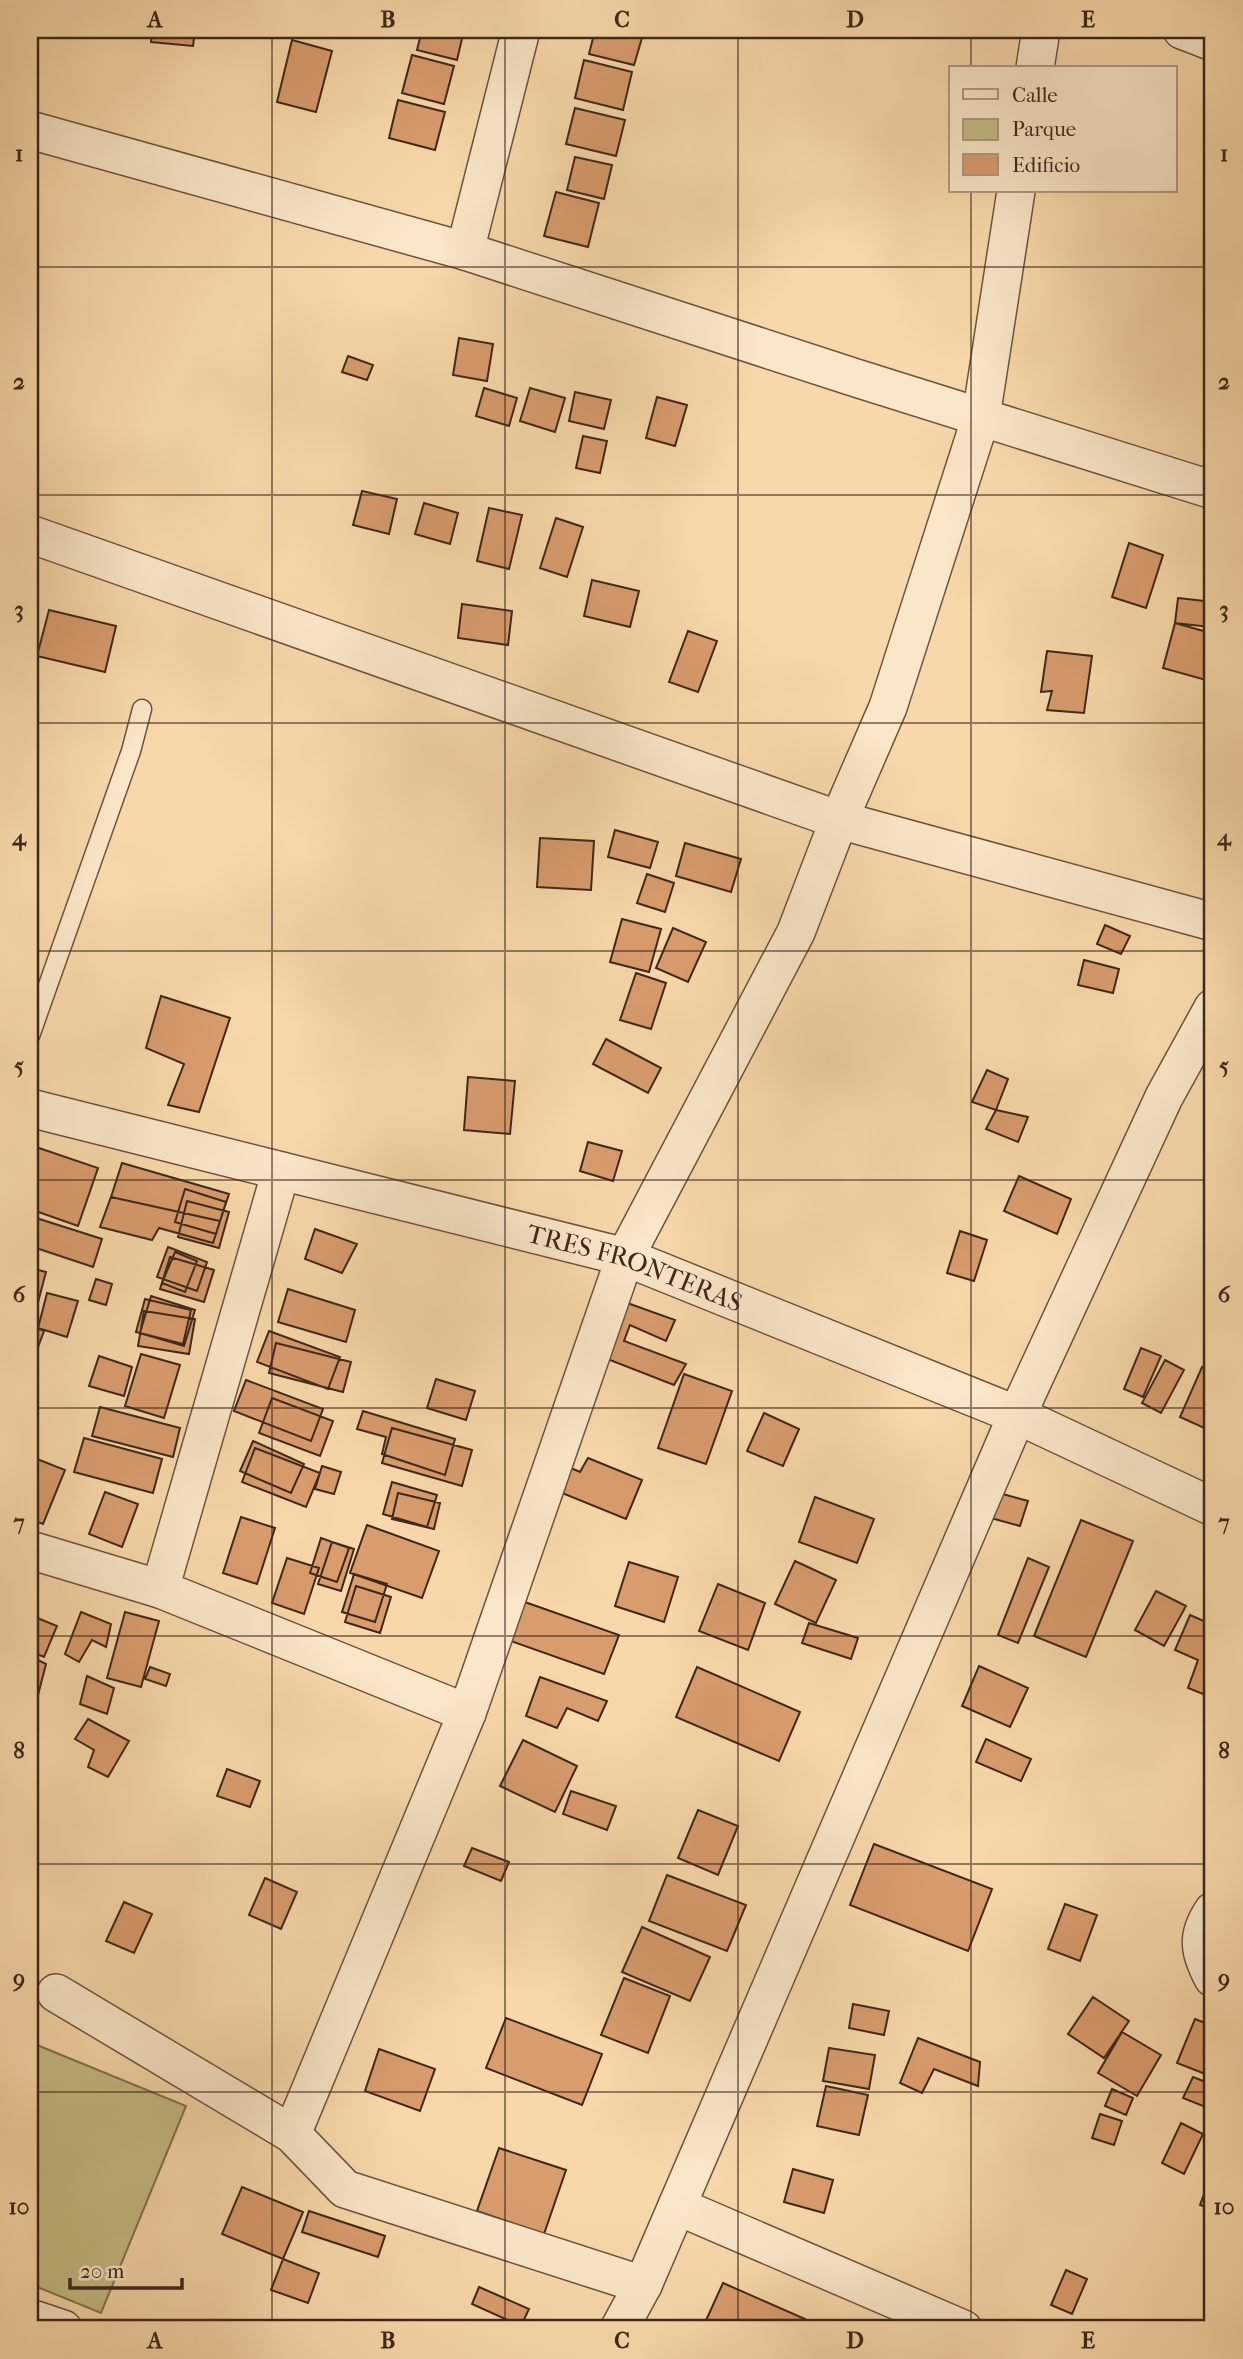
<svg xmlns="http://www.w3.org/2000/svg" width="1243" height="2359" font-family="'IM FELL French Canon',serif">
<rect width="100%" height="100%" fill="#f8d8aa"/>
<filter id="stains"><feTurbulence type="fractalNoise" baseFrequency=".00286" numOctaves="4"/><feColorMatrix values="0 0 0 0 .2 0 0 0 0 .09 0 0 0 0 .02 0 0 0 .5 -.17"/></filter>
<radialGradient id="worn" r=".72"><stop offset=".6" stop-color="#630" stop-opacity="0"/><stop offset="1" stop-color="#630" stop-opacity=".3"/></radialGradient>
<!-- green -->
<path fill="#c4bc84" stroke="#817250" stroke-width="2" d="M37,2045L186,2106L101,2313L30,2284V2062Z"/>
<!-- building -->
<path fill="#d99c6d" stroke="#3e281c" stroke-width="2" d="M152,30H195L193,46L151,42Z
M422,30H464L457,60L417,50Z
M595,30L644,31L634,65L589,54Z
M292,40L332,51L316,112L277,102Z
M412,55L454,66L444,104L402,93Z
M584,60L632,72L623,110L575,98Z
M398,100L445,112L435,150L389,138Z
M575,108L625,120L616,156L566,144Z
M575,157L612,165L604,199L567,190Z
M556,192L599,203L588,247L544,236Z
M459,338L493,344L487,381L453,375Z
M348,356L373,365L367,380L342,372Z
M484,388L517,398L509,426L476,416Z
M530,388L565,398L555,432L520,421Z
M575,392L611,400L604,429L569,421Z
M657,397L687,405L675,446L646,438Z
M583,436L607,441L600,473L576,468Z
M362,491L397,499L389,534L353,525Z
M424,503L458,513L450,544L415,534Z
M489,508L522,515L509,569L477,561Z
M556,518L583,527L567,577L540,568Z
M1129,543L1163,555L1146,608L1112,597Z
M592,580L639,591L630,627L584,616Z
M1178,598L1213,602L1210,627L1175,623Z
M462,604L512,611L508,645L458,638Z
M49,610L116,626L105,672L37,656Z
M1175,623L1207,632L1204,644L1213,646V682L1163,668Z
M688,631L717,641L698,692L669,682Z
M1047,651L1092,656L1084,713L1047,710L1052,691L1041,692Z
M615,830L658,842L650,868L608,857Z
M540,838L594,841L591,890L537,887Z
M685,843L741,859L731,892L676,876Z
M647,874L674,883L665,912L637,903Z
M622,919L661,929L649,972L610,962Z
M1105,925L1130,936L1121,954L1097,944Z
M673,928L706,942L688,982L656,968Z
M1084,960L1119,969L1113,993L1078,985Z
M636,973L666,983L651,1029L620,1020Z
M161,996L230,1018L199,1112L168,1105L184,1064L146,1048Z
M606,1039L661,1068L648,1093L593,1064Z
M987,1070L1008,1079L996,1110L972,1102Z
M468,1077L515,1081L510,1134L464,1130Z
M996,1110L1028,1117L1018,1142L986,1129Z
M588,1142L622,1151L613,1181L580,1171Z
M33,1146L98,1168L78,1226L30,1209V1154Z
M122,1163L229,1194L220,1221L111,1197Z
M1019,1176L1071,1199L1057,1234L1004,1211Z
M185,1189L226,1202L216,1234L175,1222Z
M111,1197L220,1221L213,1243L159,1228L152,1240L100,1227Z
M187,1201L229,1212L219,1248L178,1237Z
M30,1216L102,1239L93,1267L30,1246Z
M315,1229L357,1244L342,1273L305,1259Z
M960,1231L987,1240L974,1281L947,1273Z
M168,1247L207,1262L197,1291L157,1277Z
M175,1252L197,1261L185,1292L162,1283Z
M170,1257L214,1270L204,1302L160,1289Z
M30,1268L46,1272L36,1310L30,1308Z
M96,1279L112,1284L106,1305L89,1300Z
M288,1289L355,1310L346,1342L278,1322Z
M47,1293L78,1301L67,1337L38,1328Z
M151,1296L195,1310L184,1346L140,1333Z
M145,1299L191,1310L183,1344L136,1332Z
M619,1300L675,1320L666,1341L630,1325L624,1341L686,1364L674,1385L597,1355Z
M144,1311L195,1319L189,1354L138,1346Z
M30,1325L44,1331L31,1366L30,1365Z
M269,1331L340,1357L328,1389L257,1362Z
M276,1343L351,1362L343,1392L269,1373Z
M1141,1348L1161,1356L1143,1397L1124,1389Z
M141,1354L180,1365L164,1418L125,1406Z
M99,1356L132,1367L124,1396L89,1386Z
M1165,1360L1184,1370L1161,1413L1142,1403Z
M1202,1367L1213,1372V1432L1180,1417Z
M684,1374L732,1391L706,1464L658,1448Z
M436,1379L475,1391L466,1420L427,1408Z
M246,1380L323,1409L311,1441L234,1411Z
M272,1398L333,1421L320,1456L259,1433Z
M100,1407L180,1428L173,1457L92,1436Z
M363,1411L455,1439L445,1475L382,1454L386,1437L357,1429Z
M764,1413L799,1429L783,1466L747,1451Z
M392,1428L472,1450L462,1486L382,1463Z
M84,1438L162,1459L153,1493L74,1472Z
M253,1441L304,1464L291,1493L240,1471Z
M255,1448L320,1473L306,1507L242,1482Z
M32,1457L65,1470L43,1524L30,1519V1463Z
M588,1458L642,1480L626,1519L557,1491L564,1465L580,1472Z
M322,1466L341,1472L334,1494L315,1489Z
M392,1482L437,1495L427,1527L383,1514Z
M105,1492L138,1504L122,1547L89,1534Z
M398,1493L440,1503L434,1529L392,1519Z
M999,1493L1028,1501L1020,1526L991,1518Z
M815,1497L874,1519L857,1563L799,1542Z
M241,1517L275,1528L257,1584L223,1573Z
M1081,1520L1133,1541L1086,1657L1034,1636Z
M367,1525L439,1551L422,1598L350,1573Z
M321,1538L349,1548L337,1582L310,1573Z
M332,1542L354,1549L341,1591L318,1584Z
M287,1558L319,1568L304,1614L272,1603Z
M1028,1558L1049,1567L1018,1643L998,1635Z
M795,1561L836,1580L816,1623L775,1604Z
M629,1562L678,1577L664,1622L615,1606Z
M354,1574L387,1584L375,1622L342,1612Z
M718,1584L765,1603L748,1650L699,1631Z
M356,1586L391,1597L380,1633L345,1622Z
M1156,1591L1186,1606L1164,1646L1135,1630Z
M519,1600L619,1635L604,1674L505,1639Z
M81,1612L111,1624L106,1647L92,1640L79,1662L65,1654Z
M125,1612L159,1621L141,1687L107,1678Z
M30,1615L57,1626L44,1657L30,1651Z
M1190,1615L1213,1625V1698L1188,1688L1198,1660L1175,1650Z
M809,1623L858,1638L851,1659L802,1643Z
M30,1656L46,1664L37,1699L30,1694Z
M979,1666L1028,1688L1010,1727L962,1706Z
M150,1667L170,1674L166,1686L145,1679Z
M697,1667L800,1712L779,1761L676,1717Z
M87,1676L114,1688L107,1714L80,1704Z
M540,1677L607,1701L598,1721L567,1708L557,1728L526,1716Z
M88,1719L129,1741L108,1777L88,1767L94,1750L75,1739Z
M30,1725L38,1729L30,1748Z
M986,1739L1031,1759L1021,1781L976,1762Z
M523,1740L577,1766L555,1812L500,1786Z
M227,1769L260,1781L250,1807L217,1796Z
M571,1791L616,1806L607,1830L563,1814Z
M698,1810L738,1826L718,1875L678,1858Z
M874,1844L992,1889L968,1951L850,1905Z
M472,1848L509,1862L501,1881L464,1866Z
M667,1875L746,1905L727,1951L649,1921Z
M265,1878L297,1892L281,1929L249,1915Z
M124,1902L152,1914L134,1953L106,1941Z
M1065,1904L1097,1915L1080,1961L1048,1949Z
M642,1927L710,1957L690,2001L622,1972Z
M624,1978L670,1996L648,2053L601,2035Z
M1093,1997L1129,2021L1104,2058L1068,2034Z
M853,2004L889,2011L884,2035L849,2028Z
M506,2018L602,2054L582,2105L486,2068Z
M1195,2019L1213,2026V2077L1177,2063Z
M1122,2032L1161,2055L1137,2096L1098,2073Z
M918,2038L980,2062L978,2086L934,2069L922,2093L900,2083Z
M829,2048L875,2055L869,2089L823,2081Z
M379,2049L435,2069L420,2111L365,2091Z
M1193,2077L1213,2085V2094L1208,2108L1183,2098Z
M826,2086L868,2095L859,2135L817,2126Z
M1112,2089L1133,2098L1126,2115L1105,2106Z
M1100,2114L1122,2121L1114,2145L1092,2138Z
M1181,2123L1203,2134L1184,2174L1162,2163Z
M499,2148L566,2170L544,2234L477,2211Z
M793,2169L833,2180L824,2213L784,2202Z
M242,2187L303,2212L283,2259L222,2234Z
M1206,2189L1213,2192V2210L1200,2205Z
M309,2211L385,2236L378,2257L302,2232Z
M283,2259L319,2273L308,2303L271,2290Z
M1066,2270L1087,2279L1072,2314L1051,2305Z
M723,2283L805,2319L801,2329H702Z
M479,2287L529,2309L521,2326L472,2304Z"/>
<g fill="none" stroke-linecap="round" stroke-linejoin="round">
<!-- lane casing -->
<g stroke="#6c5440" stroke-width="21">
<path id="lane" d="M30,1036L131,751L142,709"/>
</g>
<!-- street casing -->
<g stroke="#6c5440" stroke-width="40">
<g id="street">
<path d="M1182,30L1213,42"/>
<path d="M1035,68L1041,30"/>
<path d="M30,130L465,251L856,378L1213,490"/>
<path d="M465,251L521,30"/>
<path d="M30,534L839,820L1213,922"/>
<path id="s1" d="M30,1108L625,1257L1017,1415L1213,1507"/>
<path d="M30,1550L160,1589L467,1713"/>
<path d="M160,1589L281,1171"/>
<path d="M1213,1911C1196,1936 1199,1952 1213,1978"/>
<path d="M56,1993L292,2134L345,2189L643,2285"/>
<path d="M292,2134L467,1713L625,1257L796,932L839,820L888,707L981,417L1016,191"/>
<path d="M677,2206L963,2329"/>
<path d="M30,2318L63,2329"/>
<path d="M619,2329L643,2285L1017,1415L1164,1097L1213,1008"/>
</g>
</g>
<!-- lane -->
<use href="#lane" stroke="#fae6c8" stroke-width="18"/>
<!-- street -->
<use href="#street" stroke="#fae6c8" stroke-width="37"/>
</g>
<!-- grid -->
<path fill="none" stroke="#3e281c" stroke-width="2" stroke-opacity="0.55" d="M272,30V2329M505,30V2329M738,30V2329M971,30V68M971,191V2329M30,267H1213M30,495H1213M30,723H1213M30,951H1213M30,1180H1213M30,1408H1213M30,1636H1213M30,1864H1213M30,2092H1213"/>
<g text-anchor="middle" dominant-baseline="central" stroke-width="5" stroke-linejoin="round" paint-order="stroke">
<!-- street labels -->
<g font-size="26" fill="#3e281c" stroke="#fae6c8">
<text stroke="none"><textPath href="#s1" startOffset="626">TRES FRONTERAS</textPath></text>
</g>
</g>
<!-- margin -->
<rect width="1243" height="2359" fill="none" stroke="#f8d8aa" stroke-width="77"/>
<!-- legend -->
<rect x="949" y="66" width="228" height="126" fill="#fae6c8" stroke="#af9a83" stroke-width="2"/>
<rect x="963" y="89" width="35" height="10" fill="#fae6c8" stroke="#af9a83" stroke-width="2"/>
<text x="1012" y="102" font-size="21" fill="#3e281c">Calle</text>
<rect x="963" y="119" width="35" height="21" fill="#c4bc84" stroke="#af9a83" stroke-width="2"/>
<text x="1012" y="136" font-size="21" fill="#3e281c">Parque</text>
<rect x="963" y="154" width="35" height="21" fill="#d99c6d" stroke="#af9a83" stroke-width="2"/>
<text x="1012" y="172" font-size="21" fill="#3e281c">Edificio</text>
<!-- scale -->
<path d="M70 2278v10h112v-10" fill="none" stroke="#3e281c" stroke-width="3.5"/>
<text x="80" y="2278" font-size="21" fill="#3e281c" stroke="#fae6c8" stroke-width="5" paint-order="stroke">20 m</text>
<rect x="38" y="38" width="1166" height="2282" fill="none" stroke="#3e281c" stroke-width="2.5"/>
<g font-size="23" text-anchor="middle" font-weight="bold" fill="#3e281c">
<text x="155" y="27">A</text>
<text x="388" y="27">B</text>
<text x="622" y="27">C</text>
<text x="855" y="27">D</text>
<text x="1088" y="27">E</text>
<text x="19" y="161">1</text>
<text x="1224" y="161">1</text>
<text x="19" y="389">2</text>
<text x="1224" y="389">2</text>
<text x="19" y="617">3</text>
<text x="1224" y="617">3</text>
<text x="19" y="845">4</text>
<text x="1224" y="845">4</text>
<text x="19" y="1073">5</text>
<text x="1224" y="1073">5</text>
<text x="19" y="1302">6</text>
<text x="1224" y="1302">6</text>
<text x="19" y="1530">7</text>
<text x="1224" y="1530">7</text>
<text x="19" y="1758">8</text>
<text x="1224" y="1758">8</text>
<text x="19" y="1986">9</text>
<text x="1224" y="1986">9</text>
<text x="19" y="2214">10</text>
<text x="1224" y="2214">10</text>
<text x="155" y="2348">A</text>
<text x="388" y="2348">B</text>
<text x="622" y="2348">C</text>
<text x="855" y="2348">D</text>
<text x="1088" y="2348">E</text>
</g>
<rect width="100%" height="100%" filter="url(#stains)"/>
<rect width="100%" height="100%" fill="url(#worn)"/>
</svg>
